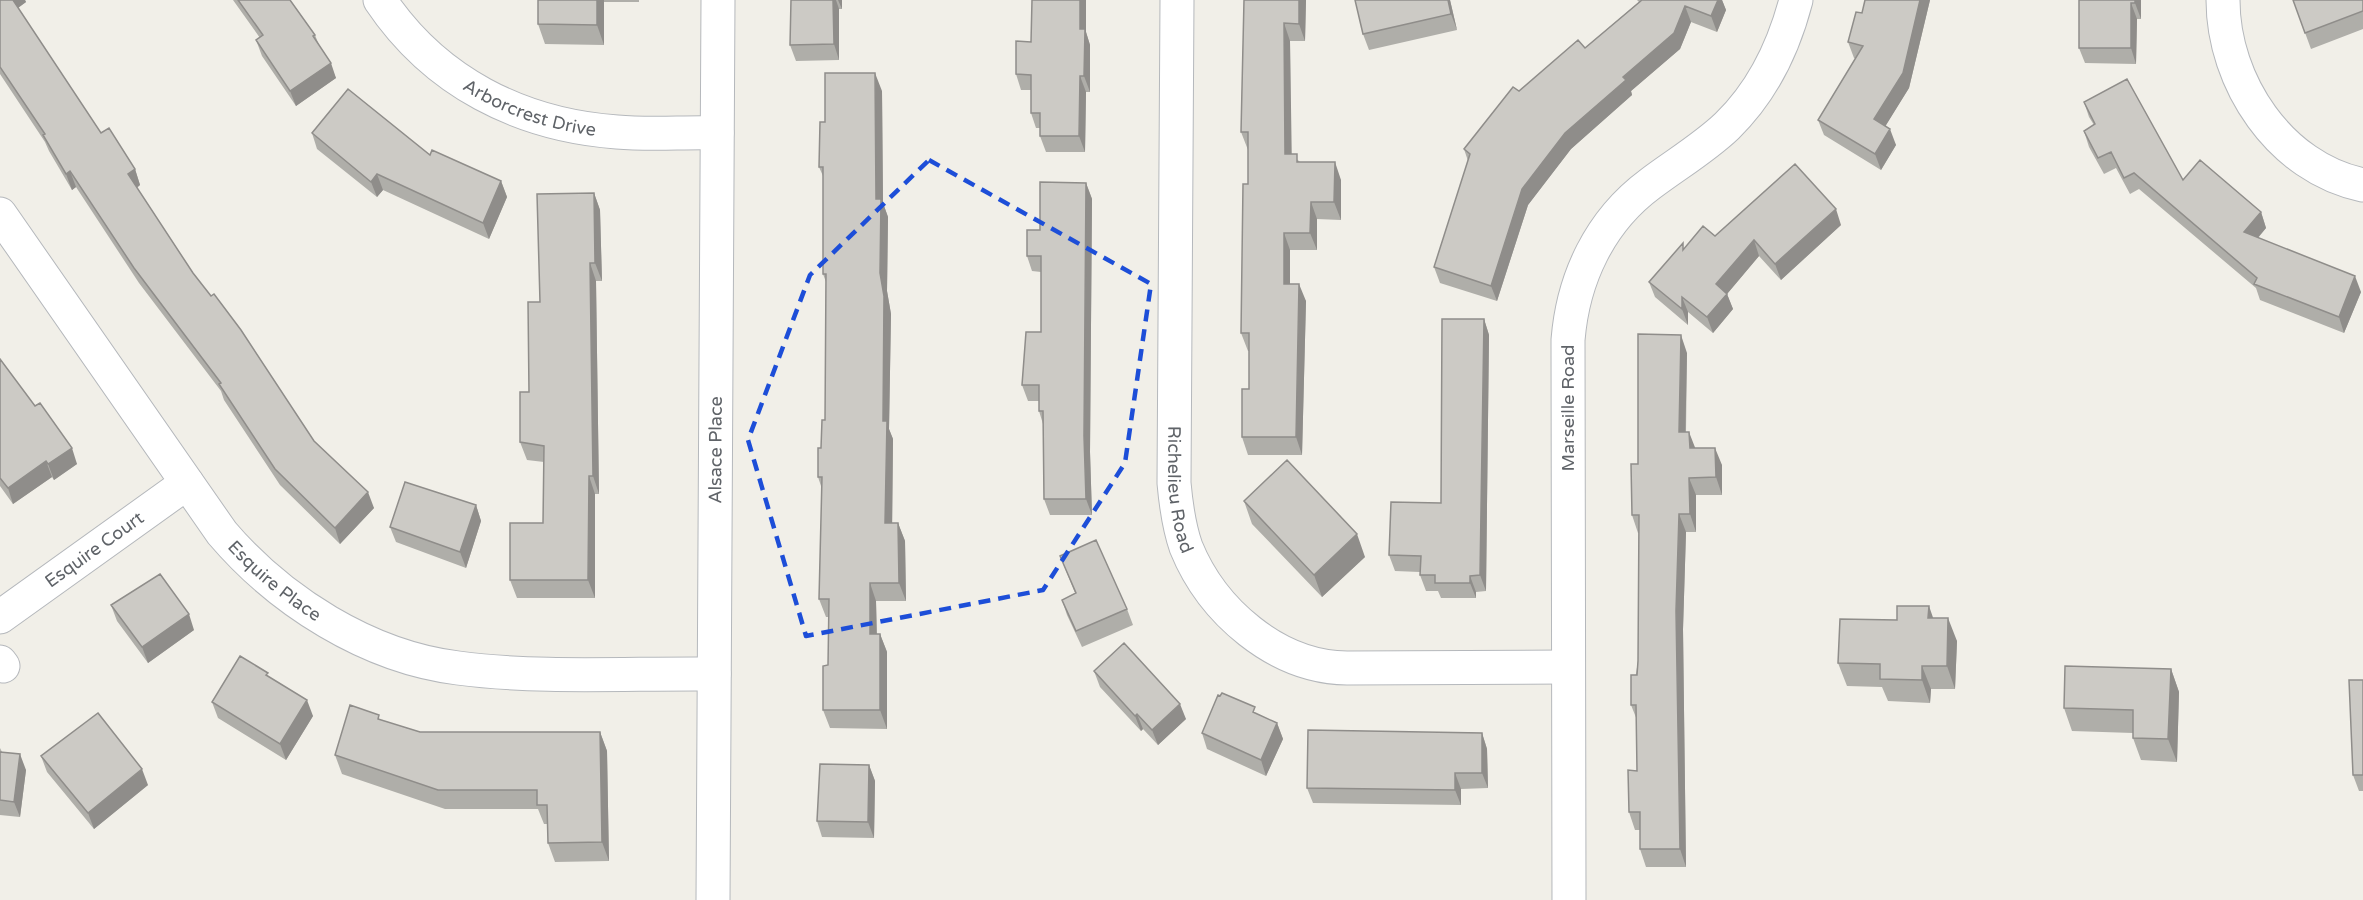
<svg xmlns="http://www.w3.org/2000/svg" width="2363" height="900" font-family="'Varela Round',sans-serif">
<rect width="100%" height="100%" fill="#f1efe8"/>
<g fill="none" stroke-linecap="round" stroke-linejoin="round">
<!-- minor casing -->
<g stroke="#b5b8bc" stroke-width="35">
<g id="minor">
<path id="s1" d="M380,0C435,82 520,125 617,132C650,135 684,132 717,133"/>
<path id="s2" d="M1177,0L1174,483C1176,505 1179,527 1186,547C1212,611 1276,667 1347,668L1567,667"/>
<path d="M2223,0C2223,82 2280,168 2363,185"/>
<path id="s3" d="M0,214L222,533C280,601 368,657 458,668C542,679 629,673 714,674"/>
<path id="s4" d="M0,617L187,483"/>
<path d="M0,662L3,666"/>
<path id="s5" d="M713,900L718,0"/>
<path d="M1569,900L1568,340C1573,278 1600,221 1650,184C1675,165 1704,148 1727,126C1762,92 1784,46 1796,0"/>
</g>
</g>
<!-- minor -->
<use href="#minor" stroke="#fff" stroke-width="33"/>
</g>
<!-- wall -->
<path fill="#afaea9" d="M0,0H25L26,2L18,8L101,133L135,169L140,185L137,188L193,273L314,441L374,508L340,544L280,485L224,400L221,391L139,283L76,187L72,190L49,151L45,142L0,74Z
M233,0H290L315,35L319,45L336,78L296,106L262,56L256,40L260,38Z
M538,0H639V2H604V45L545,44L538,24Z
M791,0H842V9H839V60L796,61L790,45Z
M1244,0H1306L1305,41H1290L1291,154L1300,162L1341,180V220L1317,219V250H1290V284L1306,301L1302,455H1248L1242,437L1249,389V351H1248L1241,333L1248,184V150L1241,132Z
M1450,0L1457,30L1369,50L1363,34Z
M1637,0H1722L1726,10L1717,32L1691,22L1680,49L1631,91L1632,95L1571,149L1528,205L1497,301L1440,283L1434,267L1468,161L1464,149L1519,91L1585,48L1639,2Z
M1865,0H1930L1909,88L1885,126L1896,145L1881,170L1824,135L1818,120L1856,59L1854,58L1848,42L1862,13Z
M2079,0H2141V19H2137L2136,64L2085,63L2079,48Z
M2293,0H2363V29L2311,49Z
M1086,32L1090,45V92H1086L1085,152H1046L1040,136V128H1036L1031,113V90H1021L1016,74L1031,42Z
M882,91L883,203L888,217L887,291L891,314L889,429L893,439L892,523H898L905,541L906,601H876L877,634H880L887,652V729L830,728L823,710L828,665L829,617H826L819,599L822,489L818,477L825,420L826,282L823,274V176L819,167L825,122Z
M2084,102L2183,180L2261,212L2266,228L2258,238L2361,292L2344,333L2260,300L2256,288L2139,189L2130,194L2116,168L2104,174L2089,147L2084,131L2094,125L2089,117Z
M312,133L430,155L501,181L507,197L489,239L383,190L377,197L317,149Z
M1086,183L1092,199L1090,452L1092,515H1050L1044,499L1043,424L1039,411V401H1028L1022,385L1041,332V272L1032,271L1027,256L1040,230Z
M594,193L600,210L602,281H596L599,494H595V598H517L510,580L543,523L544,462L527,460L520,442L529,392Z
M1841,225L1781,280L1759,256L1727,294L1733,309L1713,333L1688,312V325L1655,297L1649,282L1715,236Z
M1484,319L1489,335L1486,591L1476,592V598H1441L1438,591H1426L1420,575V572L1395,571L1389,555L1441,503Z
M1687,353L1686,432L1695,448L1722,465V495H1696V532H1686L1683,629L1686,867H1646L1640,849V830H1635L1629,812L1637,771V720L1631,705L1638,661L1639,533H1638L1632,515L1638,464Z
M0,359L77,464L54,480L52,477L13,504L0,486Z
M1244,501L1365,557L1322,597L1252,524Z
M476,505L481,521L466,568L396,542L390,527Z
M1060,556L1127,609L1133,625L1082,647L1067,615L1062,600L1075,593Z
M111,605L194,630L148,663L117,621Z
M1933,618L1957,641L1955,689H1931L1930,703L1888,701L1882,687L1847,686L1838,663L1897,620Z
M2171,669L2179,692L2177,762L2141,760L2133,738V733L2072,731L2064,708Z
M1094,671L1186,719L1158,745L1143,729L1141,731L1100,687Z
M269,677L313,716L286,760L218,718L212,702Z
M2363,680V791H2359L2353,775Z
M1257,714L1277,723L1283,739L1266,776L1207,749L1202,733Z
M381,720L420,732H600L607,751L609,861L555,862L548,843V824H544L538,809H445L342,774L335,755Z
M1482,733L1487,749L1488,788L1461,789V805L1313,803L1307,788Z
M0,748L2,752L26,770L20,817L0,815Z
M41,756L148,785L94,829L47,772Z
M869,765L875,781L874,838L822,837L817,821Z"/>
<!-- shaded-wall -->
<path fill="#8f8d8a" d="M11,0H25L26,2L15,10Z
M597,0H604V45L597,25Z
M833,0H836L839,9V60L834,44Z
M838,0H842V9Z
M1080,0H1086V32L1090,45V92L1084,76L1080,29Z
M1299,0H1306L1305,41L1299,24Z
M1448,0H1450L1457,30L1451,14Z
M1718,0H1722L1726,10L1717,32L1711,16Z
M1920,0H1930L1909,88L1880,135L1874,119Z
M2135,0H2141V19L2135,3Z
M2131,3L2137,19L2136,64L2131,48Z
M1685,6L1691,22L1680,49L1631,91L1632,95L1571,149L1528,205L1497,301L1491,286L1522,189L1565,133L1623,77Z
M1284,23L1290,41L1292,172L1285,154Z
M331,63L336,78L296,106L290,91Z
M875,73L882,91L883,203L888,217L887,291L891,314L889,429L893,439L892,541L885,523L876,199Z
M1080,76L1086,92L1085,152L1079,136Z
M1890,129L1896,145L1881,170L1875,154Z
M1335,162L1341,180V220L1334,202Z
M135,169L140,185L133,190L128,174Z
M70,171L76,187L72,190L66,174Z
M377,174L383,190L377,197L371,182Z
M501,181L507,197L489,239L483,223Z
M1086,183L1092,199L1090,452L1092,515L1086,499L1084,436Z
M594,193L600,210L602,281L595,263Z
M1311,202L1317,219V250L1310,233Z
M1836,209L1841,225L1781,280L1775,264Z
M2261,212L2266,228L2249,248L2244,232Z
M1284,233L1290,250V301L1284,284Z
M1754,240L1759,256L1727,294L1733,309L1713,333L1707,317L1716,284Z
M590,263L596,281L599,494L593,476Z
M2355,276L2361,292L2344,333L2339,317Z
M1299,284L1306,301L1302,455L1296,437Z
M1682,297L1688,312V325L1682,309Z
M1484,319L1489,335L1486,591L1480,575Z
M1681,335L1687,353L1685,450L1679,432Z
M1689,432L1696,450L1690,448Z
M72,448L77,464L54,480L48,464Z
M1715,448L1722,465V495L1716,477Z
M46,461L52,477L13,504L8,488Z
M589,476L595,494V598L588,580Z
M1689,478L1696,495V532L1690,514Z
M368,492L374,508L340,544L335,528Z
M476,505L481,521L466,568L460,552Z
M1679,514L1686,532L1683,629L1686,867L1680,849L1676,611Z
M898,523L905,541L906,601L899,583Z
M1357,534L1365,557L1322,597L1314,575Z
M1470,576L1476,592V598L1470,583Z
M870,583L876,601L877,652L870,634Z
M1929,606L1937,629L1928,618Z
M189,614L194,630L148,663L142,647Z
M1948,618L1957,641L1955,689L1947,666Z
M880,634L887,652V729L880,710Z
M1922,666L1931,689L1930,703L1922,680Z
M2171,669L2179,692L2177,762L2168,739Z
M307,700L313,716L286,760L280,744Z
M1180,704L1186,719L1158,745L1152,730Z
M1137,714L1143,729L1141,731L1135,716Z
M1277,723L1283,739L1266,776L1261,760Z
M600,732L607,751L609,861L602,842Z
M1482,733L1487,749L1488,788L1482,773Z
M20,754L26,770L20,817L14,802Z
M869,765L875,781L874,838L868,822Z
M142,769L148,785L94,829L88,813Z
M1455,773L1461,789V805L1455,790Z"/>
<!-- building -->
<path fill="#cccac5" stroke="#8f8d8a" stroke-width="1.5" d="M0,0H13L101,133L109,128L135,169L128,174L193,273L211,296L214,294L241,330L314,441L368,492L335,528L275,469L219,384L221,383L134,268L70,171L66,174L43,135L45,134L0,67Z
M238,0H290L315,35L313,36L331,63L290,91L256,40L263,35Z
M538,0H597V25L538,24Z
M791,0H833L834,44L790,45Z
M1032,0H1080V29H1085L1084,76H1080L1079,136H1040V113H1031V75L1016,74V41L1031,42Z
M1244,0H1299V24L1284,23L1285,154H1297V162H1335L1334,202H1311L1310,233H1284V284H1299L1296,437H1242V389H1249V333H1241L1243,184H1248V132H1241Z
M1355,0H1448L1451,14L1363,34Z
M1642,0H1718L1711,16L1685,6L1674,33L1623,77L1626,80L1565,133L1522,189L1491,286L1434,267L1470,154L1464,149L1513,87L1519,91L1578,40L1585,48Z
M1865,0H1920L1903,73L1874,119L1890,129L1875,154L1818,120L1863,46L1848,42L1856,12L1862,13Z
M2079,0H2135V3H2131V48H2079Z
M2293,0H2363V11L2305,33Z
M825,73H875L876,199H881L880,273L884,296L883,421H887L885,523H898L899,583H870V634H880V710H823V666L828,665L829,599H819L822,477H818V448H821L822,420H825L826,274H823V167H819L820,122H825Z
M2127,79L2183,180L2200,160L2261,212L2244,232L2355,276L2339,317L2254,284L2257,278L2134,173L2124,178L2111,152L2098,158L2084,131L2095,124L2084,102Z
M348,89L430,155L432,150L501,181L483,223L377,174L371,182L312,133Z
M1795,164L1836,209L1775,264L1754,240L1716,284L1727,294L1707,317L1682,297V309L1649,282L1683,243V250L1703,226L1715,236Z
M1040,182L1086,183L1084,436L1086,499H1044L1043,411H1039V385H1022L1026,332H1041V256H1027V230H1040Z
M594,193L595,263H590L593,476H589L588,580H510V523H543L544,446L520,442V392H529L528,302H540L537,194Z
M1442,319H1484L1480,575L1470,576V583H1435V575H1420L1421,556L1389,555L1391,502L1441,503Z
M1638,334L1681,335L1679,432H1689L1690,448H1715L1716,477L1689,478L1690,514H1679L1676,611L1680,849H1640V812H1629L1628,770L1637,771L1636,705H1631V675H1637L1638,661L1639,515H1632L1631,464H1638Z
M0,359L35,406L40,403L72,448L48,464L46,461L8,488L0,478Z
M1287,460L1357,534L1314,575L1244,501Z
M405,482L476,505L460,552L390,527Z
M1096,540L1127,609L1076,631L1062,600L1076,593L1060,556Z
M160,574L189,614L142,647L111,605Z
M1897,606H1929L1928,618H1948L1947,666H1922V680L1880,679V664L1838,663L1840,619L1897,620Z
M1124,643L1180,704L1152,730L1137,714L1135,716L1094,671Z
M240,656L268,673L266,675L307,700L280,744L212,702Z
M2065,666L2171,669L2168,739L2133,738V710L2064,708Z
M2349,680H2363V775H2353Z
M1222,693L1255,707L1253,712L1277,723L1261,760L1202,733L1218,695L1220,696Z
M350,705L379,715L378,719L420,732H600L602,842L548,843L547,805H537V790H438L335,755Z
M98,713L142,769L88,813L41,756Z
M1308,730L1482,733V773H1455V790L1307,788Z
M0,752L20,754L14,802L0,800Z
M820,764L869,765L868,822L817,821Z"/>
<!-- marked area -->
<path fill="none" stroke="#1d4ed8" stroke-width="4.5" stroke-dasharray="12 8" stroke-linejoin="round" d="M929,160L1151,284L1125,463L1043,590L806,636L748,440L810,275Z"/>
<g text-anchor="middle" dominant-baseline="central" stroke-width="5" stroke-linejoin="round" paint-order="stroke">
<!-- street labels -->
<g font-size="18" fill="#5f6368" stroke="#fff">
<text stroke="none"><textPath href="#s1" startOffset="190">Arborcrest Drive</textPath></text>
<text transform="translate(1568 408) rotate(-90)">Marseille Road</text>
<text stroke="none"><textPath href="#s5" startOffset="450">Alsace Place</textPath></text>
<text stroke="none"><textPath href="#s2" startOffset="490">Richelieu Road</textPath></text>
<text stroke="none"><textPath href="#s4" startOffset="116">Esquire Court</textPath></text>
<text stroke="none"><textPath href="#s3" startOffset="460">Esquire Place</textPath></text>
</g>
</g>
</svg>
